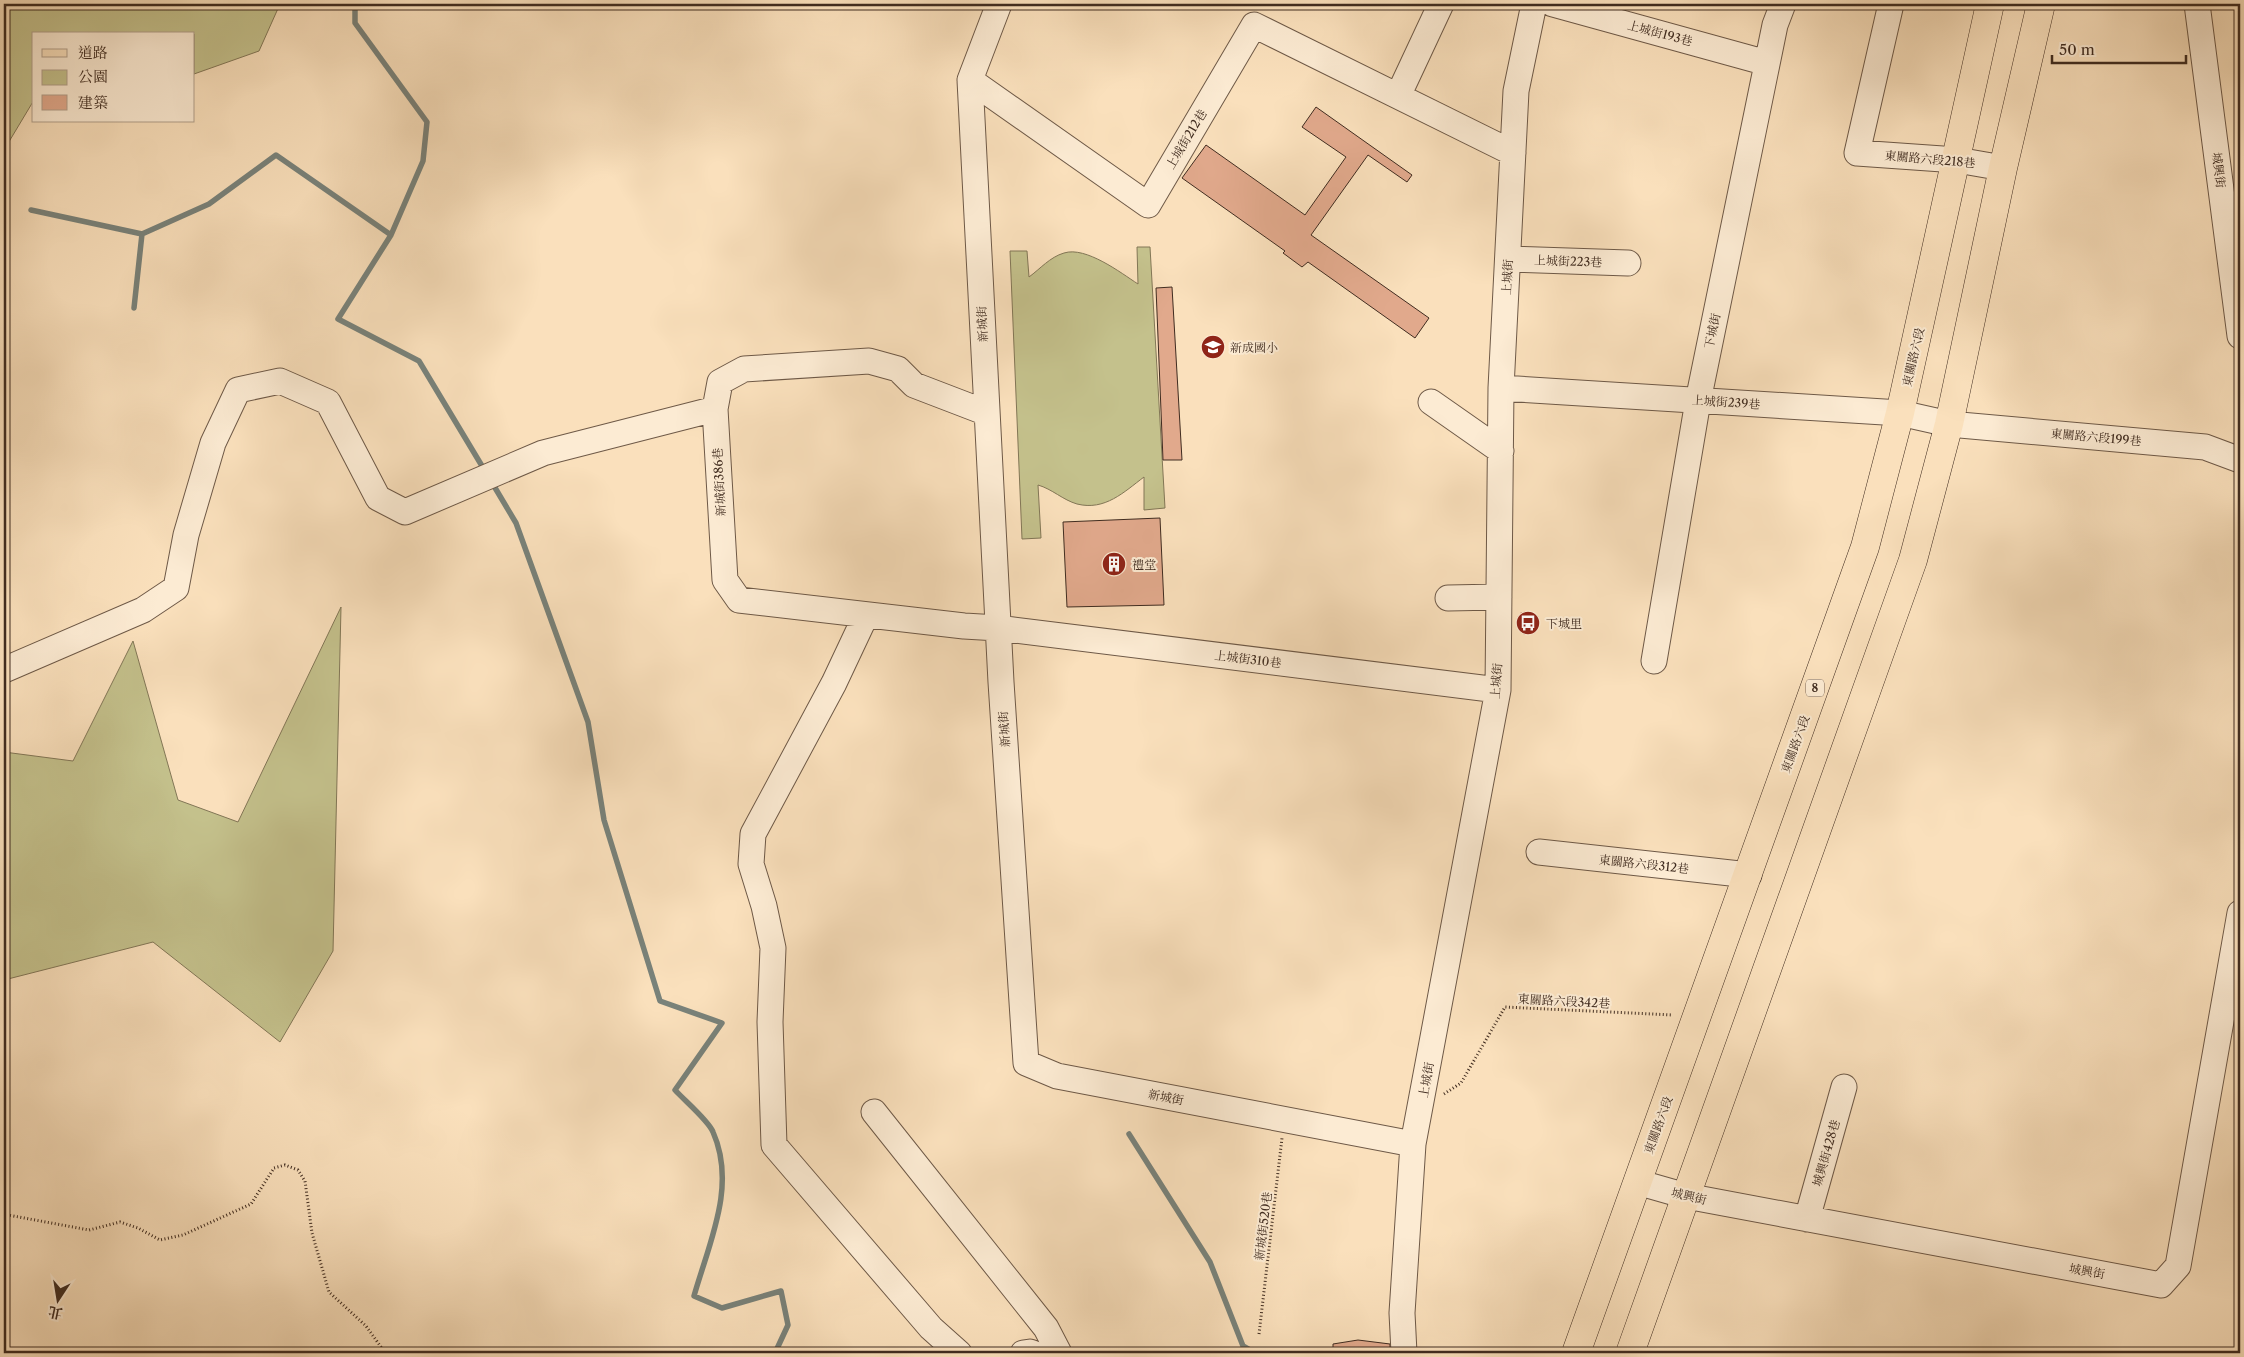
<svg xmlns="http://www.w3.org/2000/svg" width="2244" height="1357" font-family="'Libre Caslon Text','Noto Serif TC',serif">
<rect width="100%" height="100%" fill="#fae0bc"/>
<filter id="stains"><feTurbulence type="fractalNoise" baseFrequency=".004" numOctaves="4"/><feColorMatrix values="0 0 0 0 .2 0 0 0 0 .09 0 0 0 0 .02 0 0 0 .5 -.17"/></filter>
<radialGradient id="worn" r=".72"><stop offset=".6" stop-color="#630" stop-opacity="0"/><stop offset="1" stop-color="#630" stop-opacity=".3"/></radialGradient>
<!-- green -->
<path fill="#c4c18c" stroke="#827656" d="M4,4H280L259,51L194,74V34H34V100L4,150Z
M1137,247H1150L1165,508L1144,510V477C1124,492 1105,511 1077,504C1063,500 1052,489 1038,485L1041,538L1022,539L1010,251H1027L1029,277C1040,269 1050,257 1064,253C1086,246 1121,273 1138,284Z
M341,607L333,951L280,1042L153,942L4,980V752L73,761L133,641L178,800L238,822Z"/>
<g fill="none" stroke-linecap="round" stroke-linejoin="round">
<!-- stream -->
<path stroke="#79827a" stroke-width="5.5" d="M355,4V23L427,122L423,161L391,235L338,319L419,361L485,471
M31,210L142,234L209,204L276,155L391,235
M134,308L142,234
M491,481L516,523L588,722L604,820L660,1001L722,1023L675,1090C684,1100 709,1121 713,1132C737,1186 709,1243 694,1296L722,1308L781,1291L788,1325L775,1353
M1129,1134L1210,1262L1243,1346L1255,1353"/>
</g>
<!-- building -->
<path fill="#e1a98c" stroke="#402c20" d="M1316,107L1412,175L1407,182L1368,155L1311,235L1429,318L1415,338L1308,262L1302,267L1283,253L1285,251L1182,178L1206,145L1305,215L1346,157L1302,127Z
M1172,287L1182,460H1163L1156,288Z
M1160,518L1164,605L1067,607L1063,522Z
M1358,1340L1390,1344V1353H1333V1344Z"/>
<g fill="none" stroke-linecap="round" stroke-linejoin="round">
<!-- minor casing -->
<g stroke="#6e5947" stroke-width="27">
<path id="minor" d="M999,4L970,80L1001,682L1026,1063L1057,1076L1413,1144
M1553,4L1767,63
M1891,4L1857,153L1957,160L2003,168
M2197,4L2240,336
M970,80L1148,205L1254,25L1513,153
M1398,96L1441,4
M1508,259L1628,263
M1501,388L1900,413L1949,424L2205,447L2240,460
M1431,402L1501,451
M987,413L914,385L898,369L869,361L744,369L720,382L715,409L725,580L739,600L964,626L998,628L1498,690
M1448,598L1499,597
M866,615L834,683L753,834L751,864L764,906L773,948L770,1022L774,1145L931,1328L959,1353
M1654,661L1698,401L1775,25L1783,4
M4,670L143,610L176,588L186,535L213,443L238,390L280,381L328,402L378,498L405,512L543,453L715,409
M1539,852L1749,875
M874,1112L1046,1328L1059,1353
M1637,1182L1686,1196L2161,1285L2178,1266L2240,913
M1807,1219L1844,1087
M1023,1353L1030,1352L1033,1353
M1404,1353L1402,1313L1413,1144L1498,690L1501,388L1516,91L1534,4"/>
</g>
<!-- major casing -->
<g stroke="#402c20" stroke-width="29">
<path id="major" d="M1576,1353L1865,547L1900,413L1990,4
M1630,1353L1913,560L1949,424L2003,168L2041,4"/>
</g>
<!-- path -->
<path stroke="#402c20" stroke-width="3" stroke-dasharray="1 2.5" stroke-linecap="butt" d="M1444,1094L1461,1083L1505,1007L1673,1015
M4,1218L8,1215L89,1230L120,1222L138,1228L160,1240L183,1235L251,1204L274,1168L285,1165L298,1170L305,1181L312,1233L329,1292L366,1326L381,1347L383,1353
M1259,1334L1282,1138"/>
<!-- minor -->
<use href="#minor" stroke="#fcebd3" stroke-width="25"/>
<!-- major -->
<use href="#major" stroke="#fae0bc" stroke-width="28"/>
</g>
<!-- icons -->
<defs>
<g id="school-disc" transform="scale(1.25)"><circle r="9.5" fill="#8f2418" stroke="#fcebd3"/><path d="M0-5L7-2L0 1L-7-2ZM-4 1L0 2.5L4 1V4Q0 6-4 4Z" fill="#fff"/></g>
<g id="building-disc" transform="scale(1.25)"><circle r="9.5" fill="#8f2418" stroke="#fcebd3"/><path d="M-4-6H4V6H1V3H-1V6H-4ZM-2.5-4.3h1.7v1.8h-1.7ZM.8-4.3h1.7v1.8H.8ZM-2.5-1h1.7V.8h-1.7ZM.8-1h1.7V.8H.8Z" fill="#fff"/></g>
<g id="bus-disc" transform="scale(1.25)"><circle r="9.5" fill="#8f2418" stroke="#fcebd3"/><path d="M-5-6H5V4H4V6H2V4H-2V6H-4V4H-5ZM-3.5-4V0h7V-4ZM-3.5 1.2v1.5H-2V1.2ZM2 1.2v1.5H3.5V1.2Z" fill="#fff"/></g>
</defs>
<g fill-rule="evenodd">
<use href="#school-disc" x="1213" y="347"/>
<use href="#building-disc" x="1114" y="564"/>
<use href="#bus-disc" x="1528" y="623"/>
</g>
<g text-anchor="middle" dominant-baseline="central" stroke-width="4" stroke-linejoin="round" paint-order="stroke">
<!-- shield labels -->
<rect fill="#fcebd3" stroke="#786556" stroke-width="1" x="1806" y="679.5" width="18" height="17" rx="4"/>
<g font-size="11" font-weight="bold" fill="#402c20">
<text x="1815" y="688">8</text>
</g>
<!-- street labels -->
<g font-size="12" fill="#402c20" stroke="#fcebd3">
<text transform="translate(1660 33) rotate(15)">上城街193巷</text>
<text transform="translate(1186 139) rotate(-59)">上城街212巷</text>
<text transform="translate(1930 159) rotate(5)">東關路六段218巷</text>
<text transform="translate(2219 170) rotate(83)">城興街</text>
<text transform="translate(1568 261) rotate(2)">上城街223巷</text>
<text transform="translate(1507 277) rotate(-87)">上城街</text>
<text transform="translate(982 324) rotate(-93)">新城街</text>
<text transform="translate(1712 331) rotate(-78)">下城街</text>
<text transform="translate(1913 357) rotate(-77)">東關路六段</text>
<text transform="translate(1726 402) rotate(4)">上城街239巷</text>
<text transform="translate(2096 437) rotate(5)">東關路六段199巷</text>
<text transform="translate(719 482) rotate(-93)">新城街386巷</text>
<text transform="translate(1248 659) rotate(7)">上城街310巷</text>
<text transform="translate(1496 681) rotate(-86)">上城街</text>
<text transform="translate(1004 729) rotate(-94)">新城街</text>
<text transform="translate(1795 744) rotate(-70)">東關路六段</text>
<text transform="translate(1644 864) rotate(6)">東關路六段312巷</text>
<text transform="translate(1564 1001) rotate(3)">東關路六段342巷</text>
<text transform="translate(1426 1080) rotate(-80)">上城街</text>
<text transform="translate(1166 1097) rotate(11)">新城街</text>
<text transform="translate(1658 1125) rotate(-70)">東關路六段</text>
<text transform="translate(1826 1153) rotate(-74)">城興街428巷</text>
<text transform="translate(1689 1196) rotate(13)">城興街</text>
<text transform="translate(1263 1226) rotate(-83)">新城街520巷</text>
<text transform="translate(2087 1271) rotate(10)">城興街</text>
</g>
<!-- poi labels -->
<g font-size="12" fill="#402c20" stroke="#fcebd3" text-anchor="start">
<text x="1230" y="347">新成國小</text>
<text x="1132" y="564">禮堂</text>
<text x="1546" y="623">下城里</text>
</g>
</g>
<!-- margin -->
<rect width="2244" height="1357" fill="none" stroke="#fae0bc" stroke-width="20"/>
<rect x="5" y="5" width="2234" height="1347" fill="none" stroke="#402c20" stroke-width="2.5"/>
<rect x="10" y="10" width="2224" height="1337" fill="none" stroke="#402c20"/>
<!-- legend -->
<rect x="32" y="32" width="162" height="90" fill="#fcebd3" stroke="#b19f8b"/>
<rect x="42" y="49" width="25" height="8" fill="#fae0bc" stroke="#b19f8b"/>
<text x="78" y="58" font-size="15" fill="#402c20">道路</text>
<rect x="42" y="70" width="25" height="15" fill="#c4c18c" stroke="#b19f8b"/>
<text x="78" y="82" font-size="15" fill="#402c20">公園</text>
<rect x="42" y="95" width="25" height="15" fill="#e1a98c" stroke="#b19f8b"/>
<text x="78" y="108" font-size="15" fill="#402c20">建築</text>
<!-- north arrow -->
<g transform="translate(58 1300) rotate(192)" stroke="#fcebd3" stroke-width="4" paint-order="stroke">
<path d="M0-4L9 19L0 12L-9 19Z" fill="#402c20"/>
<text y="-8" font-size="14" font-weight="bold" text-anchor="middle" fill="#402c20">北</text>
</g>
<!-- scale -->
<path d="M2052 55v8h134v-8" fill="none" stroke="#402c20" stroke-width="2.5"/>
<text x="2059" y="55" font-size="15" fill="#402c20" stroke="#fcebd3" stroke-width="4" paint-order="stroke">50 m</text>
<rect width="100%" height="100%" filter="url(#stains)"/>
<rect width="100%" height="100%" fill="url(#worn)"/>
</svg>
